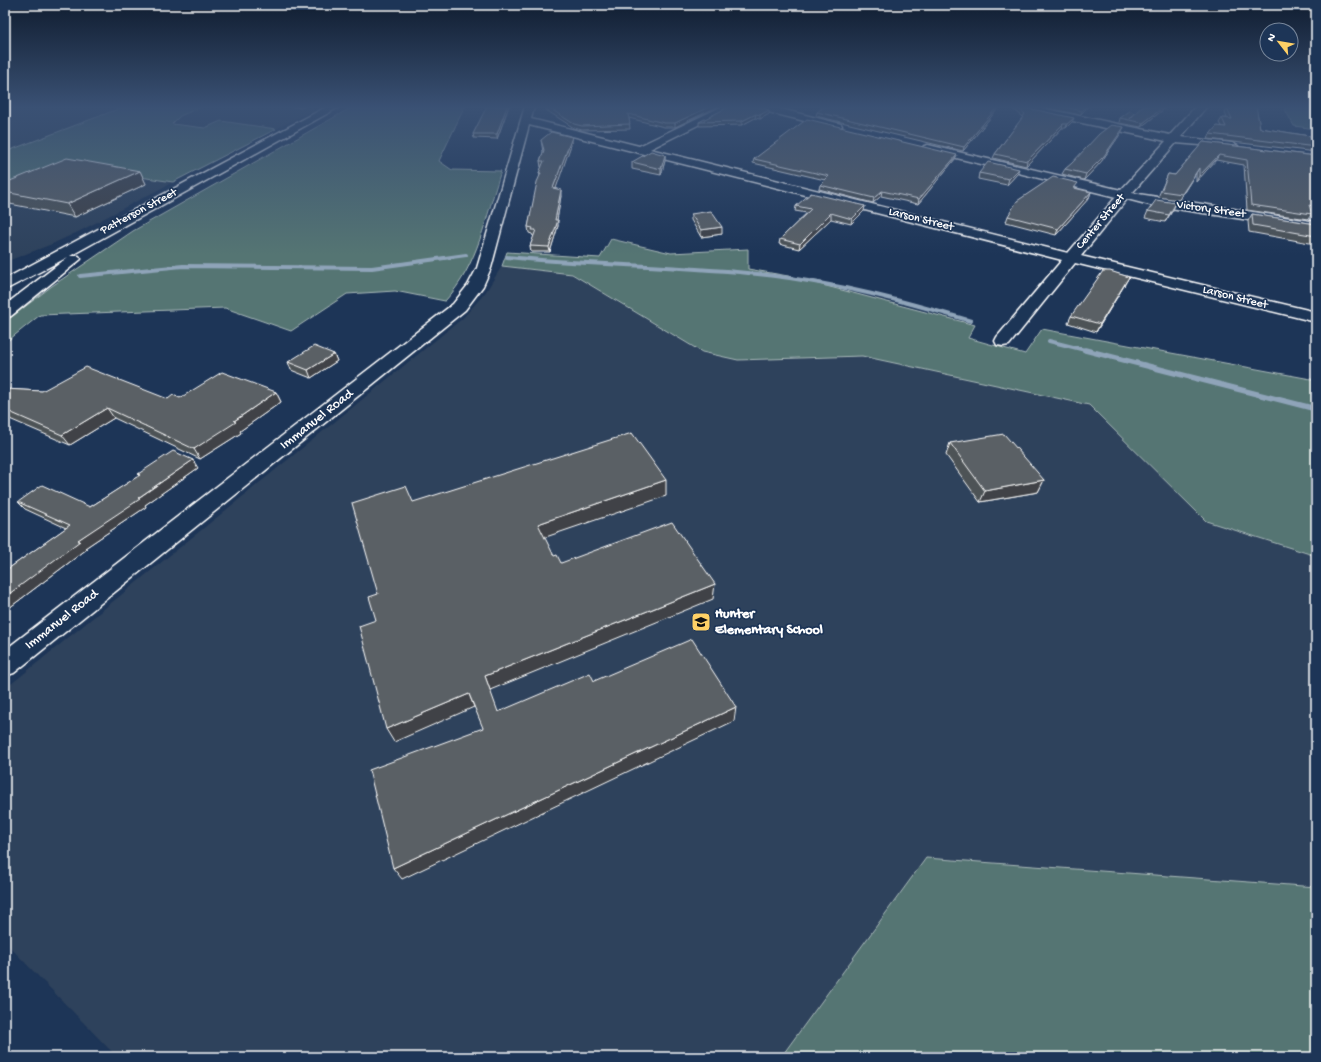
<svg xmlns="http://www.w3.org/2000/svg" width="1321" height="1062" font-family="'Gochi Hand',sans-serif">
<rect width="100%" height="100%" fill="#1d3557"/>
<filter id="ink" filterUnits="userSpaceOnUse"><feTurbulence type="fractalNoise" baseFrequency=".025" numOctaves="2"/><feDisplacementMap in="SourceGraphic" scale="8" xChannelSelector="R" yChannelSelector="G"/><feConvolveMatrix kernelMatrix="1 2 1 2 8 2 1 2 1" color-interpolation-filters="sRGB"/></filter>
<g filter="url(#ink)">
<!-- built -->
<path fill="#2f425b" d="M5,106H126L5,152Z
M203,106H320L276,129L221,121L205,128L172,124L180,116Z
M75,167L173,182L80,231L52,244L5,262V188Z
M502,266L571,274L702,352L738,360L862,356L1089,405L1206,521L1316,556V887L926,858L781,1057H117L5,942V689L463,318L485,293Z"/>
<!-- green -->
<path fill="#547473" stroke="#aabab9" d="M126,106H203L180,116L172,124L205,128L221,121L276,129L173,182L75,167L5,188V152Z
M354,106H465L439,161L452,170L501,171C486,216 478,266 445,301L395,291L347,294L291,331L225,308L40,315L5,343V322L52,286L133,231Z
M1283,106H1316V129L1294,126Z
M611,239L671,253L748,249V269L788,276L975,325L968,338L1025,354L1042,329L1316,380V556L1206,521L1089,405L862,356L738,360L702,352L572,274L502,266L507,252L600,258Z
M926,858L1316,887V1057H781Z"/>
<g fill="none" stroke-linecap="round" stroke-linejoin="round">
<!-- stream-far1 -->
<path stroke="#8fa4b9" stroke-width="4" d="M507,257C594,266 681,265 767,275C836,283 904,301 971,321
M80,276L183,266L372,268L466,255
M1049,341L1089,351"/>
<!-- stream -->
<path stroke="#8fa4b9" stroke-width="5.5" d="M1085,350L1316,409"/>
<!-- street casing -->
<g stroke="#fff" stroke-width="3">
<path id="street" d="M525,106L534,107L531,119L639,146L723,106H736L650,149L1068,253L1116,197L924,150L922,148L924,146L928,145L1121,190L1166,141L1017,109L1012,106H1032L1170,135L1196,106H1207L1181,137L1232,143L1238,146L1236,148L1176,143L1132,193L1316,222V230L1150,205L1127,199L1081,256L1316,312V322L1075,263L1009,345L1003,346L997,345L995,341L997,337L1062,260L529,125L491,268L483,286L465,310L14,673L5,676V650L453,304L468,285L477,268Z
M751,106H769L841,124L842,126L837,129L752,108Z"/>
</g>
<!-- secondary casing -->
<g stroke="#fff" stroke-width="3">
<path id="secondary" d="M328,106H341L70,256H79L81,259L11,316L5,318V305L68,257L5,290V279Z"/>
</g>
<!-- street -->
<use href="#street" fill="#1d3557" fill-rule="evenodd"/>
<!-- secondary -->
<use href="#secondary" fill="#1d3557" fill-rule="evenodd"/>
</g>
<!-- wall -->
<path fill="#4d5357" stroke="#fff" d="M288,106H305L301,108Z
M509,106L497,139L474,138L473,134Z
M546,106H719L675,127H664L629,118L630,129L582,130L574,128L546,110Z
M1000,106L963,151L816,116L817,112Z
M1012,106H1018L1072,122L1066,128H1062L1026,166L993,158L995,154L1023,117L1011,107Z
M1040,106H1089L1080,115Z
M1168,106L1141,127L1119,123L1120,118L1134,113L1133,116Z
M1228,106H1256L1260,128L1316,137V152L1208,139L1210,134L1221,126L1219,123L1222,118H1227L1225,113L1227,108L1228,109Z
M769,110V114L760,119L755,118L742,125L699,126V122Z
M1121,133L1101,162L1084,180L1062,174L1065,169Z
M572,137V142L555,189L561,196L557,220L558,226L550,252H531L530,246L534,236H533L532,234L529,233L528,227L540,176L539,173L542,167H541L540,161L543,152L541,140Z
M1203,142L1316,156V213L1311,212L1312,214L1308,219L1247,210L1244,165L1216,160L1196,182V173L1179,200L1158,197L1168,174L1175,175Z
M665,155V161L661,175L632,169V162Z
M754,159H955L918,204L881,196L873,203L819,189L820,185L825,180L753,163Z
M140,171L146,184L75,217L5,203V183Z
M979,173L1017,174L1007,185L978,179Z
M1076,189L1091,192L1089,198L1056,235L1006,222L1008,216Z
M796,206H865L864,211L851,224L831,219L799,249L779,244L780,239L807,213L795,211Z
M1173,210L1165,222L1145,218L1148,211Z
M691,214L722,234L701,237L691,220Z
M1252,214L1316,224V242L1315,244L1249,232L1248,221Z
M1125,284L1096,332L1068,323L1071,316Z
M334,354L337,361L311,378L291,370L288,362Z
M5,389L168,399L276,392L281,402L240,431L241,433L200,459L114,418L70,445L5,417Z
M950,443L1044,480L1038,492L980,502L946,455Z
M198,468L145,505L146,507L85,548L87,549L5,611V571L66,528L25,509L18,502L90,507L139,476L138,474Z"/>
<!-- shaded-wall -->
<path fill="#3f4347" stroke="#fff" d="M507,106H509L497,139V134Z
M711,106H719L675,127V123Z
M998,106H1000L963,151L964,147Z
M1087,106H1089L1080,115L1082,111Z
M1165,106H1168L1141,127L1143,123Z
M769,110V114L760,119V115Z
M756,114L755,118L742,125V121Z
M1074,118L1072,122L1066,128L1067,124Z
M1063,124L1062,128L1026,166L1027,161Z
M1124,127L1121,133L1101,162L1084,180L1086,174Z
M572,137V142L554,194L553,188Z
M665,155V161L661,175V169Z
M957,155L955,159L918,204L919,199Z
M1219,155L1216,160L1196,182L1199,176Z
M1199,168L1196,173L1179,200L1182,194Z
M1019,169L1017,174L1007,185L1009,179Z
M140,171L146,184L75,217L67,204Z
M561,190V196L556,226L555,220Z
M882,191L881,196L873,203L874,198Z
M1091,192L1089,198L1056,235L1058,229Z
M1176,203L1173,210L1165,222L1169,215Z
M865,206L864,211L851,224L852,219Z
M831,213V219L799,249L800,244Z
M558,220V226L550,252L549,247Z
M722,227V234L701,237V230Z
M1129,277L1125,284L1096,332L1100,324Z
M334,354L337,361L311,378L308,370Z
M276,392L281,402L240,431L241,433L200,459L194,449Z
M107,408L114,418L70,445L62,435Z
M193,460L198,468L145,505L146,507L85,548L87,549L5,611V597L78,540Z
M666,480V496L540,539L538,524Z
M1044,480L1038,492L980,502L985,491Z
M715,584L713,599L490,690L485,676Z
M469,694L474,707L394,742L386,729Z
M736,707L734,721L402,879L393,868Z"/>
<!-- building -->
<path fill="#5a6065" stroke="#fff" d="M487,106H507L497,134H473Z
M546,106H711L675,123H664L628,114L630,124L582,126L574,124Z
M730,106H756L769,110L760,115L756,114L742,121L699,122Z
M825,106H998L964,147L817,112Z
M1016,106H1018L1074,118L1067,124H1063L1027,161L995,154L1025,114Z
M1060,106H1087L1082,111Z
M1142,106H1165L1143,123L1120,118L1131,110L1134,113L1130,119Z
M1231,106H1256L1260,128L1316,137V147L1210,134L1217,126L1226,127L1222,118L1232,119L1227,108L1231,109Z
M807,119L957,155L919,199L882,191L874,198L820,185L829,176L754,159Z
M1111,125L1124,127L1104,156L1086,174L1065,169L1072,163L1099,134Z
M551,132L572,137L553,188L561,190L555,220H558L549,247L530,246L536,230H532L533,228L528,227L537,182L541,173H539L544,161H540L544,150L541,140Z
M1203,142L1316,156V207L1309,205L1312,214L1251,205L1247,160L1219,155L1199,176V168L1182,194L1161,191L1168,174L1175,175Z
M651,151L665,155L661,169L632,162Z
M67,158L140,171L67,204L5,192V183Z
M988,162L1019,169L1009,179L979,173Z
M1053,177L1078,183L1074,188L1091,192L1058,229L1008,216L1017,201Z
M811,193L865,206L852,219L831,213L800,244L780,239L811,209L796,206Z
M1156,200L1176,203L1169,215L1148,211Z
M711,211L722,227L701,230L691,214Z
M1252,214L1316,224V236L1253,225Z
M1103,271H1110L1129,277L1100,324L1071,316Z
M314,346L334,354L308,370L288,362Z
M86,367L168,399L173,395L180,398L222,372L276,392L234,421L236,422L194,449L107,408L62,435L5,410V389L42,391Z
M632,433L666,480L538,524L554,556L557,555L561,563L672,522L715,584L485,676L498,712L590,673L594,681L692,639L736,707L393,868L369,770L483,728L469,694L386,729L359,626L376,620L369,597L378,594L352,503L406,486L413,502Z
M1004,434L1044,480L985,491L950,443Z
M173,451L193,460L138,498L140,499L78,540L80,541L5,597V571L70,525L18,502L42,485L90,507L140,475L138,474Z"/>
</g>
<!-- sky -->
<linearGradient id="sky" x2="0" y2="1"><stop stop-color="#101d30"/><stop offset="0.42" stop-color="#3a5174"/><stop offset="1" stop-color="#3a5174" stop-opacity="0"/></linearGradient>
<rect width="1321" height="255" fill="url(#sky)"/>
<!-- icons -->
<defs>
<g id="school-square" transform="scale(1)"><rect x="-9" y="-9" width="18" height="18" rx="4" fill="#ffd166" stroke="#1d3557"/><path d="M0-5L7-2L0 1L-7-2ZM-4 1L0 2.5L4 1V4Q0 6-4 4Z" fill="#111"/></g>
</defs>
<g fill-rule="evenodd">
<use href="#school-square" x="701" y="622"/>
</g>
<g text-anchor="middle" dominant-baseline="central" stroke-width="3.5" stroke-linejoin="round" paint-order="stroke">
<!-- far-street labels -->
<g font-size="12" fill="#fff" stroke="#1d3557">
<text transform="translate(1211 210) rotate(8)">Victory Street</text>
<text transform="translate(139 212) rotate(-28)">Patterson Street</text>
<text transform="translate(921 220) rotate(14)">Larson Street</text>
<text transform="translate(1101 222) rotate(-50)">Center Street</text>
<text transform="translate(1235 298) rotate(14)">Larson Street</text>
</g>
<!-- street labels -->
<g font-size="14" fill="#fff" stroke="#1d3557">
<text transform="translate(317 420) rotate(-38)">Immanuel Road</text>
<text transform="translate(62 620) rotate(-38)">Immanuel Road</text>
</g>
<!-- poi labels -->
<g font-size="14" font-weight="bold" fill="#fff" stroke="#1d3557" text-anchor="start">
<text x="715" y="614">Hunter<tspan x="715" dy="16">Elementary School</tspan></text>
</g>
</g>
<!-- margin -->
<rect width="1321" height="1062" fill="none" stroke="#1d3557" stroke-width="20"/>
<rect x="10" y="10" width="1301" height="1042" fill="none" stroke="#fff" stroke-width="1.5" filter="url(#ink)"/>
<!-- north arrow -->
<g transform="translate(1279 42) rotate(301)"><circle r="19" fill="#1d3557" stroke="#77869a"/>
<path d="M0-3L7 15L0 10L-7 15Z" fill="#ffd166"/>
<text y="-6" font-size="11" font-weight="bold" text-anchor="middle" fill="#ffffff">N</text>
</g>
</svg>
